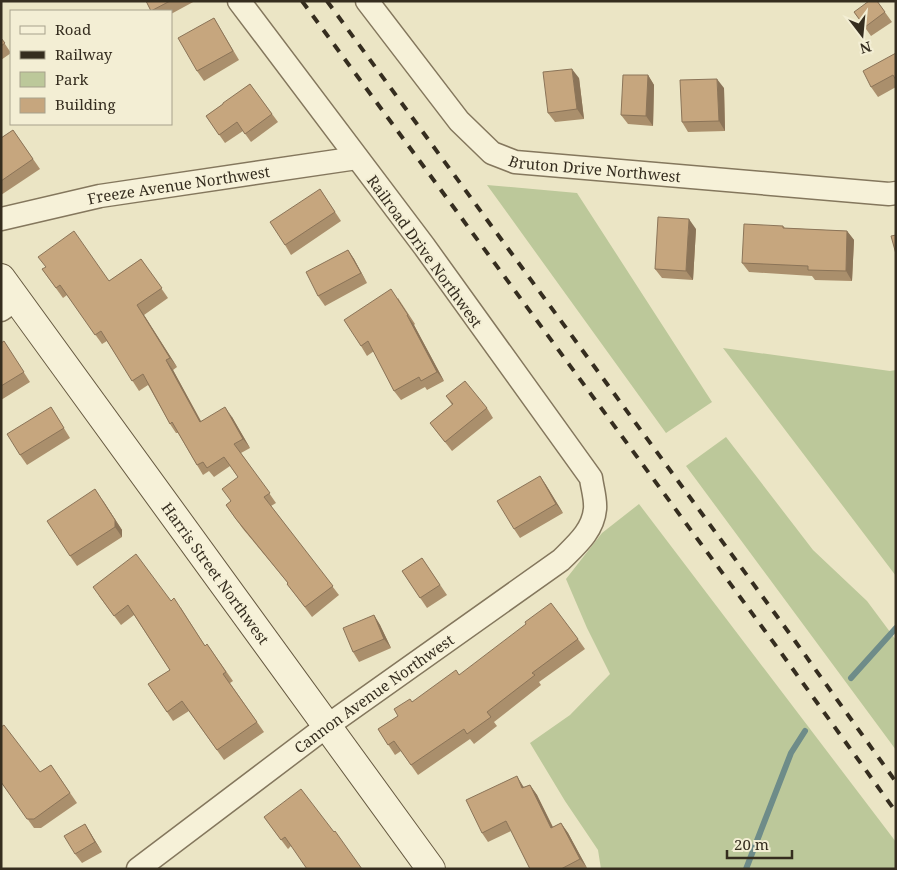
<svg xmlns="http://www.w3.org/2000/svg" width="897" height="870" font-family="'Noto Serif',serif">
<rect width="100%" height="100%" fill="#ebe5c5"/>
<!-- green -->
<path fill="#bcc89a" d="M487,185L577,193L712,402L666,433Z
M723,348L890,371L896,370V576Z
M726,437L813,550L867,601L896,640V750L686,466Z
M639,504L896,842V869H601L598,850L565,801L530,743L570,715L610,674L587,628L566,579L602,533Z"/>
<g fill="none" stroke-linecap="round" stroke-linejoin="round">
<!-- stream -->
<path stroke="#6e8c89" stroke-width="6" d="M851,678L896,628
M746,869L791,753L805,731"/>
<!-- street casing -->
<g stroke="#84775d" stroke-width="25">
<g id="street">
<path id="s1" d="M367,1L459,121L492,153L515,162L889,194L896,193"/>
<path id="s2" d="M1,219L100,196L357,158"/>
<path d="M1,310L17,299"/>
<path id="s3" d="M138,869L327,726L561,560C576,545 593,531 595,509C596,499 592,487 591,478L424,246L239,1"/>
</g>
</g>
<!-- secondary casing -->
<g stroke="#665940" stroke-width="30">
<g id="secondary">
<path id="s4" d="M1,278L431,869"/>
</g>
</g>
<!-- street -->
<use href="#street" stroke="#f6f1d8" stroke-width="22"/>
<!-- secondary -->
<use href="#secondary" stroke="#f6f1d8" stroke-width="28"/>
<!-- rail -->
<path stroke="#352d1f" stroke-width="4" stroke-dasharray="9 9" stroke-linecap="butt" d="M302,1L779,650L896,812
M327,1L795,641L896,782"/>
</g>
<!-- wall -->
<path fill="#aa8f6c" d="M146,1H195L171,14V11H151Z
M877,1L892,22L871,36L854,12Z
M214,18L220,28L239,60L204,81L197,71Z
M1,38L11,53L1,60Z
M896,53V87L878,97L871,87Z
M648,75L654,85L653,126L628,124L621,115Z
M579,78L584,119L555,122L548,113Z
M250,84L278,122L251,142L243,131L225,143L206,116L223,104Z
M724,88L725,131L688,132L682,122Z
M13,130L40,169L1,195V138Z
M320,189L341,221L291,255L285,245Z
M783,226L785,228L847,231L854,240L852,281L815,280L812,276L749,272L742,263Z
M696,229L693,280L662,278L655,269Z
M348,250L354,259L367,283L325,306L318,296Z
M141,259L168,298L144,315L177,367L173,370L201,421L232,417L250,448L241,453L276,503L271,506L339,595L312,617L294,593L287,584L288,583L243,529L226,505L231,501L238,477L230,466L214,477L209,471L203,475L197,465L178,433H176L170,424L148,385L139,391L107,341L102,344L67,295L63,298L42,269L109,281Z
M398,298L415,324L414,325L444,381L427,390L425,387L401,400L394,391L374,351L367,356L361,346Z
M4,341L30,382L1,400V343Z
M446,396L487,408L493,418L452,451L430,423L452,405Z
M51,407L70,438L27,465L20,455Z
M540,476L546,485L563,513L520,538L514,529Z
M95,489L122,530V537L77,566L70,556Z
M422,558L447,595L427,608L402,571Z
M99,596L171,601L181,608L205,646L207,644L233,681L230,683L264,732L224,760L189,711L173,721L148,684L170,670L134,615L121,625Z
M374,615L380,625L391,648L359,662L353,652Z
M578,639L585,649L539,682L541,685L494,722L497,726L474,744L470,739L418,775L401,751L395,755L378,729L398,716L412,702L459,675Z
M51,765L77,803L41,828H34L1,782L40,772Z
M530,785L537,795L553,827L561,823L568,833L587,868L530,869L511,831L488,842L482,833L523,786L524,787Z
M264,817L362,869L291,846L288,849Z
M85,824L102,852L82,863L75,854Z"/>
<!-- shaded-wall -->
<path fill="#8b7458" d="M572,69L579,78L584,119L577,109Z
M648,75L654,85L653,126L646,116Z
M717,79L724,88L725,131L719,121Z
M689,219L696,229L693,280L686,271Z
M847,231L854,240L852,281L846,271Z
M348,250L354,259L367,283L361,273Z
M137,305L144,315L177,367L170,358Z
M407,315L414,325L444,381L437,372Z
M166,360L173,370L206,431L200,422Z
M225,407L232,417L250,448L243,439Z
M540,476L546,485L563,513L556,504Z
M102,499L122,530V537L115,527Z
M374,615L380,625L391,648L384,639Z
M517,776L523,786L529,798L522,788Z
M530,785L537,795L558,838L551,828Z
M561,823L568,833L587,868L580,859Z
M85,824L91,834L102,852L95,842Z"/>
<!-- building -->
<path fill="#c6a67e" stroke="#8b7458" d="M146,1H170L151,11Z
M869,1H877L885,12L865,27L854,12Z
M214,18L233,51L197,71L178,38Z
M1,38L5,43L1,46Z
M896,53V80L893,75L871,87L863,71Z
M572,69L577,109L548,113L543,72Z
M623,75H648L646,116L621,115Z
M717,79L719,121L682,122L680,80Z
M250,84L272,114L245,134L237,122L219,135L206,116L223,104V103Z
M13,130L33,159L1,181V138Z
M320,189L335,212L285,245L270,222Z
M658,217L689,219L686,271L655,269Z
M744,224L783,226V228L847,231L846,271L808,270V266L742,263Z
M74,231L109,281L141,259L162,288L137,305L170,358L166,360L200,422L225,407L243,439L234,444L270,493L264,497L333,586L305,607L287,584L288,583L236,519L226,505L231,501L222,489L238,477L224,457L207,468L203,462L197,465L172,422L170,424L143,374L132,381L101,331L95,335L60,285L56,288L42,269L46,267L38,257Z
M896,235V254L891,236Z
M348,250L361,273L318,296L306,272Z
M391,289L408,315H407L437,372L421,381L419,377L394,391L368,341L361,346L344,320Z
M4,341L24,372L1,386V343Z
M465,381L487,408L445,442L430,423L453,404L446,396Z
M51,407L64,428L20,455L7,434Z
M540,476L556,504L514,529L497,501Z
M95,489L115,520V527L70,556L47,521Z
M136,554L171,601L174,598L205,646L207,644L226,672L223,674L257,722L217,750L182,701L167,712L148,684L170,670L128,605L114,616L93,587Z
M422,558L440,585L420,598L402,571Z
M551,603L578,639L532,673L535,675L487,712L491,717L467,734L464,729L411,765L394,741L388,745L378,729L398,716L394,709L410,699L412,702L456,670L459,675L526,624L525,622Z
M374,615L384,639L353,652L343,628Z
M4,725L40,772L51,765L70,793L34,819H27L1,782V727Z
M517,776L522,788L530,785L551,828L561,823L580,859L561,869H530L506,821L482,833L466,800Z
M301,789L334,832L335,831L362,869H307L285,837L281,840L264,817Z
M85,824L95,842L75,854L64,836Z"/>
<g text-anchor="middle" dominant-baseline="central" stroke-width="4" stroke-linejoin="round" paint-order="stroke">
<!-- street labels -->
<g font-size="15" fill="#352d1f" stroke="#f3eed4">
<text stroke="none"><textPath href="#s1" startOffset="302">Bruton Drive Northwest</textPath></text>
<text stroke="none"><textPath href="#s2" startOffset="181">Freeze Avenue Northwest</textPath></text>
<text transform="translate(425 251) rotate(54)">Railroad Drive Northwest</text>
<text stroke="none"><textPath href="#s4" startOffset="365">Harris Street Northwest</textPath></text>
<text stroke="none"><textPath href="#s3" startOffset="294">Cannon Avenue Northwest</textPath></text>
</g>
</g>
<!-- border -->
<rect width="897" height="870" fill="none" stroke="#352d1f" stroke-width="5"/>
<!-- legend -->
<rect x="10" y="10" width="162" height="115" fill="#f3eed4" stroke="#a7a18c"/>
<rect x="20" y="26" width="25" height="8" fill="#f6f1d8" stroke="#a7a18c"/>
<text x="55" y="35" font-size="15" fill="#352d1f">Road</text>
<rect x="20" y="51" width="25" height="8" fill="#352d1f" stroke="#a7a18c"/>
<text x="55" y="60" font-size="15" fill="#352d1f">Railway</text>
<rect x="20" y="72" width="25" height="15" fill="#bcc89a" stroke="#a7a18c"/>
<text x="55" y="85" font-size="15" fill="#352d1f">Park</text>
<rect x="20" y="98" width="25" height="15" fill="#c6a67e" stroke="#a7a18c"/>
<text x="55" y="110" font-size="15" fill="#352d1f">Building</text>
<!-- north arrow -->
<g transform="translate(862 35) rotate(164)" stroke="#f3eed4" stroke-width="4" paint-order="stroke">
<path d="M0-4L9 19L0 12L-9 19Z" fill="#352d1f"/>
<text y="-8" font-size="14" font-weight="bold" text-anchor="middle" fill="#352d1f">N</text>
</g>
<!-- scale -->
<path d="M727 850v8h65v-8" fill="none" stroke="#352d1f" stroke-width="2.5"/>
<text x="734" y="850" font-size="15" fill="#352d1f" stroke="#f3eed4" stroke-width="4" paint-order="stroke">20 m</text>
</svg>
